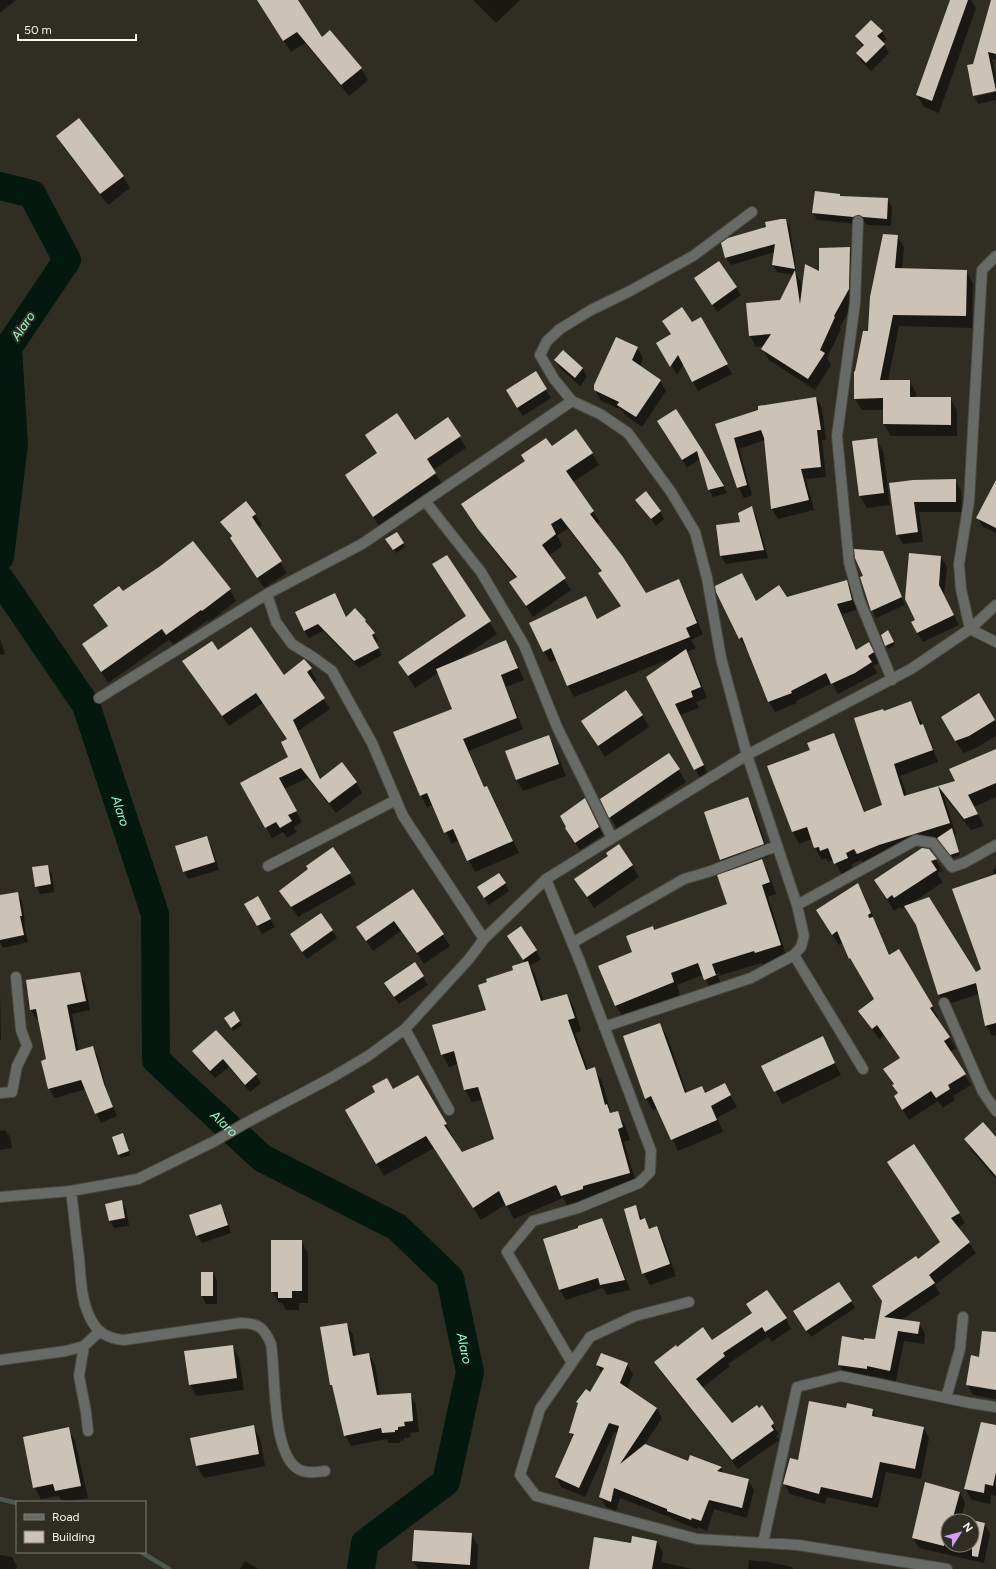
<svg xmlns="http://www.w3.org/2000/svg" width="996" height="1569" font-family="Figtree,sans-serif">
<rect width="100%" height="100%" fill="#302e22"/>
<!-- shadow -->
<path fill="#0007" d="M0,0H16L0,13Z
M261,0H297L321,39L361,68L368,80L349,96L305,43L291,52L266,13Z
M473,0H520L496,23Z
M951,0H971L976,8L939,113L924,107L917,95Z
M996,18V60L992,59L996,79V90L975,95V97L996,92V100L978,104L974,96V65Z
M882,31L886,39L883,43L889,53L871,71L861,61L857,53L863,47L856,36Z
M57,136L123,176L130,188L108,205L64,148Z
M840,197L887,199L892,207L891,226L868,225L864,222L858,224L817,220L813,212Z
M786,220L790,228L797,276L801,282L802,292L820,273L849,248L856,260L855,300L840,327L841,329L827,358L831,365L815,390L769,360L762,349L764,346L756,347L750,335L781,301L793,275L777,272L773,265L775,252L731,265L726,258L722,244Z
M897,236L904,247L902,270L966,271L973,283L972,328L899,326L888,381H909L916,393V398H950L957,410V436H891L884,424V410H862L855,399L869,332Z
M695,278L736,287L741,295L717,312Z
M701,318L732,374L698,391L684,364L677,375L658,344Z
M637,348L643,358L640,367L660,381L666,391L642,427L625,415L622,410L601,401L595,390Z
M563,351L583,369L587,377L580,386L560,368L555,360Z
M535,372L551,398L523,416L511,398Z
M816,398L822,408L826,440H822L826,477L806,479L814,510L778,519L772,509L765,440L739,449L752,495L744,498L738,487L717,425Z
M676,410L723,486L727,493L713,497L709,489L700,459L687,468L663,429Z
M448,419L466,448L433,470L442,484L380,527L346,475L414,441Z
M876,439L883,451L890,505L867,508L860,496L853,442Z
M551,447L592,453L599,465L573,482L600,522L597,524L646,594L679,581L685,592L703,634L691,640L696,648L687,652L692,661L707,698L696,702L699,708L680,715L709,776L701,780L647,677L675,657L574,697L568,686L557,659L550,662L544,651L586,597L598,620L622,607L606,585L602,572L568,529L557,535L562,546L549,556L571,590L533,617L511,583L516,578L486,540L462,505Z
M955,480L961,490L962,512H919L923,542L903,544L897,534L890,484Z
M996,498V533L982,526L978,518Z
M637,500L660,511L664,519L656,526Z
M752,507L756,515L768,558L726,564L721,556Z
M255,514L262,525L258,528L287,573L264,588L222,523Z
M397,533L405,547L396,553L387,539Z
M193,542L230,590L236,601L209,622L208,620L173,645L169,640L108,683L83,645L108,627L94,605L123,593L159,568Z
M882,552L905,605L876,618L872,610L864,577Z
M446,556L497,634L459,660L506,641L512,652L524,680L506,687L523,729L469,751L485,788L487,787L494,799L519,853L475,872L459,840L452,844L433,805L427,807L421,796L395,732L453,710L439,672L415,688L399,662L467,617L433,565Z
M941,557L947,567L944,596L959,625L923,642L917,633L916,620Z
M742,574L756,602L787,598L847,582L853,592L857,610L842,614L857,651L869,643L879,663L873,666L877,673L861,682L838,694L832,683L796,701L797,703L775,712L769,702L747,647L746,648L740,638Z
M339,601L347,618L365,620L378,641L375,643L382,655L359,668L323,631L309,638L304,630Z
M888,631L895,645L888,649L882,635Z
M0,639L5,654L0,655Z
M218,651L283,676L304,661L317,680L313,683L330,709L298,731L321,779L356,782L362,793L336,813L308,778L284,789L302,822L294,827L297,832L287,838L283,832L272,838L242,783L289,758L287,740L263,703L229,726L190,671Z
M979,695L996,723V736L976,748L963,753L942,717Z
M911,702L929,737L938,762L900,776L907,796L956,782L996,750V797L974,807L984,826L971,830L943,794L956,834L954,835L960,855L953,858L939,840L886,856L865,865L861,860L851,865L854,870L842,875L834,860L828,862L826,858L822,860L815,848L812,839L799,844L793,832L769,766L811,751L834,734L840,746L865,812L883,806L884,712Z
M642,715L649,727L605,757L582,721Z
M549,736L555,748L566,776L523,791L516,779Z
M669,754L686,782L617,829L610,817Z
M747,798L754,810L770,856L761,859L768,872L776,894L768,897L787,958L763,965L761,963L718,976L722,988L712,991L706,980L721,974L720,973L705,978V980L703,975L677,985L680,995L623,1018L616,1006L633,952L654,931L728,905V872L721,860L705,812Z
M589,807L603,835L580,850L570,836Z
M206,838L211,845L219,870L188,879L184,871Z
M333,849L356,884L298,917L280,891L309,870Z
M929,850L943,871L937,873L943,882L909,905L976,973L982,970L994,875L993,870L996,868V1035L992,1036L986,1025L979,994L945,1005L939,995L918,927L905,907L902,909L900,907L894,911L875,880Z
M632,865L639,877L594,908L576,880Z
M47,866L52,874L54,892L40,894L36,886Z
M505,883L509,891L489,905L483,896Z
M858,884L864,895L890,956L932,1006L938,1017L936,1018L956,1048L950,1052L971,1085L953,1096L955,1100L943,1108L938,1101L909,1120L901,1107L899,1094L884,1069L900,1059L884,1035L879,1039L860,1011L875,999L850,958L843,942L839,945L824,921Z
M412,890L450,946L424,964L401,931L373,951L357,927Z
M17,893L22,901L25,923L24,924L28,942L3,948L0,942V896Z
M257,897L275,927L262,934L245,904Z
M321,914L337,938L307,959L291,935Z
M520,927L541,959L530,966L535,974L544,1002L567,995L574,1007L581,1031L575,1033L588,1070L594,1069L602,1081L610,1110L612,1114L617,1112L625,1125L630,1140L624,1142L637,1186L569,1209L563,1198L514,1219L506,1204L481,1220L434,1148L384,1176L346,1110L393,1090L418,1076L453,1137L451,1138L461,1154L495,1139L483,1100L472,1102L465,1090L458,1064L449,1067L442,1054L488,1011L514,970L525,963L512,944Z
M414,963L428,985L399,1004L390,991Z
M79,974L85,983L90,1010L72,1014L79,1051L93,1048L98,1057L108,1094L117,1116L101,1123L86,1089L55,1098L49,1089L47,1060L39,1018L36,1019L31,1010Z
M0,992L1,1040H0Z
M233,1013L242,1025L233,1031L225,1018Z
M660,1025L667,1036L687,1093L705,1094L724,1084L737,1107L717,1118L723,1132L678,1151L658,1108L653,1110L646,1098Z
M216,1031L256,1075L261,1083L250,1092L229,1067L215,1078L198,1059L194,1051Z
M822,1038L841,1075L782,1104L763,1066Z
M5,1130L10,1137L12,1148L0,1150V1131Z
M125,1138L130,1155L121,1158L119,1154Z
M965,1139H996V1179L972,1151Z
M888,1162L959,1213L965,1223L958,1228L976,1253L935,1285L940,1294L900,1321L919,1323L925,1334L924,1344L904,1341L896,1381L873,1376L872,1379L845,1375L839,1364L865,1341L876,1340L883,1302L873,1286L918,1261L941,1243Z
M122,1202L126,1209L129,1226L114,1228L110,1221Z
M220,1206L225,1213L231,1233L202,1243L197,1235Z
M636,1207L643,1220H645L650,1230L656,1228L663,1239L676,1276L650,1285L643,1273Z
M601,1219L607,1229L630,1290L607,1295L603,1288L566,1300L560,1290L545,1239L580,1228Z
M301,1241L308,1253V1303H299V1310H286L282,1303H279L272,1291Z
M213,1273L217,1281V1304H206L202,1296Z
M851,1301L855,1308L811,1337L799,1319Z
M786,1319L791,1329L772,1342L768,1337L728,1364L730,1366L702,1388L732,1424L761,1407L779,1434L776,1436L779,1440L738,1469L661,1372L655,1363L677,1348L712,1341Z
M346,1324L353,1335L356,1356L369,1354L375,1365L380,1396L410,1394L416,1405L419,1432L410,1433L411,1437L404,1438V1440L400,1441V1443H389L386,1439L351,1446L345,1435L335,1391L331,1385Z
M996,1333V1399L973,1395L967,1384L980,1358Z
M232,1346L239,1358L244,1390L196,1396L190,1384Z
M627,1364L633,1374L627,1389L657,1409L662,1418L644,1445L689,1463L691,1457L721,1468L724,1474L748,1480L754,1490L747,1518L714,1509L707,1531L698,1527L697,1529L674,1520L672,1518L620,1498L616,1511L606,1507L600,1497L618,1433L614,1432L585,1497L561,1487L556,1477L573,1438L570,1433L590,1393L602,1373L597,1365Z
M847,1410H872L877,1418L923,1427L929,1438L921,1479L886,1472L878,1508L827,1497L825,1504L790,1494L784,1484L798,1461Z
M253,1426L260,1438L265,1466L204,1478L197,1466L192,1438Z
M996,1426V1496L991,1494L990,1504L972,1500L965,1489Z
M68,1429L75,1441L88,1498L66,1502H62L59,1496L41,1499L34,1487Z
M960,1492L965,1503L961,1519L971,1521H948V1545H972V1521L984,1524L990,1534L984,1563L919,1548L913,1538Z
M415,1531L471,1534L478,1546L477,1569H418L413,1561Z
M657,1542L663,1552L661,1562L692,1569H590L632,1544Z
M0,1555L12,1557L17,1566L16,1569H0Z
M749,1560L763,1562L764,1561L792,1567L793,1569H748Z
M245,1561L258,1569H240Z"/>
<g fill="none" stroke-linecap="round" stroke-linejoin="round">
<!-- stream -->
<path stroke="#4d5a52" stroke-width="4.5" d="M0,1499L17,1503
M141,1552L169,1569"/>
<!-- river -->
<g stroke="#04180f" stroke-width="28">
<path d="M0,186L32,194L67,260L8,348L14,444L0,557"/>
<path id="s1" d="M0,579L86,705L155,914L156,1060L262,1158L397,1227L450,1278L470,1372L446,1482L365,1543L361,1569"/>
</g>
</g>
<!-- building -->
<path fill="#cdc2b6" d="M257,0H298L322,37L330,30L362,68L341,85L297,32L283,41Z
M950,0H968L932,101L916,95Z
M991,0H996V54L988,52L996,91L973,96L967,65L973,64Z
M871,20L883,31L877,36L885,44L866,63L856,53L864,45L855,36Z
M79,118L124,176L100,194L56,136Z
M815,191L840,194V196L888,198L887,219L863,217L859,215L853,217L812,213Z
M781,219H786L795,269L772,265L775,244L725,258L721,243L728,238L766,227L765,222Z
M883,234L898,235L895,268L967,270L966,316L893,315L880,380H910V397H951V425L883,424V398L854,399V372L855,371L863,331H868L870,297Z
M850,247L849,289L834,316L835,317L820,350L825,353L808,379L761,349L771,334L749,336L746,303L780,300L795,270L800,304L805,264L819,271V248Z
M719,261L737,287L712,305L694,278Z
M682,307L692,322L701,317L728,364L692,382L678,355L670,367L656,343L671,334L662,321Z
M616,337L638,347L632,360L661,380L636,417L617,405L619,402L594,390V385Z
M563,350L583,368L575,378L554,360Z
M536,371L547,389L517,408L506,390Z
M816,397L821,430H817L821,467L801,469L809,500L771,509L764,438L761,430L734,438L747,485L737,488L715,424L758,410V406Z
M676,409L701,448L724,486L708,490L697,451L682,460L657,421Z
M397,413L415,440L448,417L461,436L427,459L436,473L373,517L345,475L377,453L365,435Z
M576,429L593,453L566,471L594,511L590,514L623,557L646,593L679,579L697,623L686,628L690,637L567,686L551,648L543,652L529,623L586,596L597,619L621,606L598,573L602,571L561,518L551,524L556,534L542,545L566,578L526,606L509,582L517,577L478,529L461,504L525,461L521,455L546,438L552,446Z
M877,438L884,493L859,496L852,441Z
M956,479V502H914L918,532L896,535L889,483L913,480Z
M996,480V528L976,518Z
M646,491L661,511L651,519L635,500Z
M246,501L256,514L252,517L282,561L257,578L230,538L232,536L220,522Z
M752,506L764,550L720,556L716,525L740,522L738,513Z
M397,532L404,543L393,550L385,539Z
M193,541L231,589L202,611L201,610L166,635L162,629L101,672L82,644L108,626L93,605L119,586L123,591L159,567Z
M854,549L883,551L902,597L871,611L860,577L863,576L855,558Z
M909,553L941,556L939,585L954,615L917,633L911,622L915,620L905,599Z
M447,555L491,621L408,676L398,662L466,616L432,564Z
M742,573L756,601L779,585L787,597L847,580L852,600L837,604L856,650L869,642L874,652L868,656L872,662L855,673L831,684L826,673L791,691L792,693L768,702L742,637L739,639L716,592L715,586Z
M335,593L346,617L355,608L366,620L365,621L375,633L372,635L379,648L354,661L318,624L304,631L295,612Z
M251,627L284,675L304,659L312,668L307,672L325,698L293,720L320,779L342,762L357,782L329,803L301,768L279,778L297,811L288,815L292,821L280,828L276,822L265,828L240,783L288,757L281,742L287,739L256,693L222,716L182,661L212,641L218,650Z
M888,630L894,642L885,646L881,635Z
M506,640L518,668L501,675L517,718L463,739L484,787L487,786L513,841L467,861L453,829L444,833L427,793L420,796L393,732L452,709L436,669Z
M686,649L701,687L691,691L693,697L675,704L704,765L694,770L646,677Z
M626,690L643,715L598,746L581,721Z
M979,693L995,720L969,736L955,741L941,717Z
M911,701L920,725L923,724L933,750L894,764L904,796L955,781L949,769L996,749V783L968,795L978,814L964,819L938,786L950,823L879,845L857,854L854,849L846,853L848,858L834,864L828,848L820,851L819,847L814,848L807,827L792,832L767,766L810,750L807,743L834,733L864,812L882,805L854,718L883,709L884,711Z
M549,735L559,764L516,780L505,751Z
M669,753L680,769L609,818L600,799Z
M748,797L764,844L720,860L704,812Z
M585,798L599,827L575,843L565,828L566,827L560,816Z
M952,828L959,852L950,855L937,838Z
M207,836L215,862L183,872L175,846Z
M619,844L633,865L587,897L574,879L608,856L606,853Z
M333,847L351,873L291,907L279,891L308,869L306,866Z
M922,848L929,849L937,859L931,861L937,870L894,898L892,895L887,899L874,880Z
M762,859L770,882L762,885L781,945L755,953L754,951L712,964L716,975L704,980L698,963L671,973L674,982L615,1006L598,966L632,952L626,936L653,926L654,930L727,904L717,875Z
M48,865L51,884L35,887L32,867Z
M499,873L506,883L484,898L477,887Z
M996,874V1023L985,1026L976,983L938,995L916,925L904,906L929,897L976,972L981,969L952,889Z
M858,883L871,913L868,915L869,918L873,917L889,955L899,949L933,1006L930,1008L950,1037L944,1041L966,1074L948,1085L950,1089L936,1098L931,1091L902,1110L894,1096L898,1093L892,1085L894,1084L883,1069L900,1058L877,1025L872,1029L858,1011L874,999L850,958L849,959L837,931L832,935L816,910Z
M413,889L444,934L417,953L394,921L366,941L356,927Z
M18,892L22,916H20L24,935L0,940V895Z
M258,896L271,919L257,926L244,904Z
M321,913L333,930L302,952L290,934Z
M521,926L537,950L523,960L507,936Z
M528,961L541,1001L567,994L575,1018L568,1020L586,1070L595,1067L605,1105L607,1104L610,1113L618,1111L623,1127L618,1129L630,1173L583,1186V1189L561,1196L556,1185L506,1206L499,1191L473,1208L426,1136L376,1164L345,1110L375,1092L372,1086L387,1078L393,1089L418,1075L447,1124L444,1125L462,1152L494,1139L478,1087L464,1090L454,1051L441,1055L432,1025L486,1010L478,985L487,982L486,979L513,970L512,966Z
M415,962L424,976L394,997L384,983Z
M80,972L86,1001L67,1005L76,1051L93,1046L104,1084L113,1107L95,1114L81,1080L48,1089L41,1061L46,1059L36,1009L30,1010L26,980Z
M234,1011L240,1021L231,1028L224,1018Z
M660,1023L685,1093L702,1086L705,1093L725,1083L731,1095L711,1106L717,1120L671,1140L651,1096L645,1099L623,1036Z
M216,1030L257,1074L245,1085L223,1059L210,1071L192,1051Z
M823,1036L835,1063L774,1092L761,1066Z
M983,1122L996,1137V1176L964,1139Z
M123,1133L129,1151L118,1155L112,1137Z
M914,1144L960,1213L951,1218L970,1242L929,1275L935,1283L884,1317L920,1322L918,1334L898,1331L890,1371L867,1366V1369L838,1365L842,1336L864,1340V1338L875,1339L882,1301L872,1286L916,1256L918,1259L940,1242L887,1162Z
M122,1200L125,1218L109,1221L105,1204Z
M221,1204L228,1225L196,1236L189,1215Z
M636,1205L640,1220L645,1218L649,1229L657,1226L670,1264L642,1274L624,1209Z
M602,1218L625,1280L600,1285L598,1278L559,1290L543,1239L578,1228V1226Z
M271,1240H302V1291H292V1298H278V1292H271Z
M201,1272H213V1296H201Z
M839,1282L852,1301L806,1331L793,1311Z
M767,1290L787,1318L765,1332L762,1327L723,1353L725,1356L696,1379L732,1423L757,1405L759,1408L762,1405L774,1423L771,1426L774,1430L732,1460L654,1362L676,1345L677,1347L703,1327L712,1340L752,1313L746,1304Z
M347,1323L353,1356L369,1353L377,1395L411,1393L413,1421L404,1422L405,1426L398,1427V1430H395V1432L382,1433L381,1428L344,1436L332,1385H330L320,1327Z
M982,1331L996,1332V1390L966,1385L971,1355L979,1357Z
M233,1345L237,1378L189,1385L184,1351Z
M601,1353L628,1363L620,1383L657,1408L620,1464L645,1444L688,1461L690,1455L722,1467L717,1471L749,1479L742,1508L709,1500L701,1521L692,1518L691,1520L667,1511V1509L614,1488L611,1502L599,1497L619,1426L609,1423L579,1488L555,1477L574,1434L569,1433L578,1403L576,1402L586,1389L590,1392L604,1368L596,1365Z
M809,1401L846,1408L847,1403L873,1409L872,1416L924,1427L915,1469L880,1462L872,1498L821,1487L819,1494L783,1484L790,1458L798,1460Z
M981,1422L996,1425V1472L993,1486L985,1484L984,1493L964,1489Z
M254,1425L259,1454L196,1466L190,1438Z
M69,1427L81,1486L55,1491L53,1484L33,1488L23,1437Z
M925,1482L960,1492L952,1521H948V1527L944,1546L912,1538Z
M972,1520L985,1523L978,1557L972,1556Z
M414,1530L472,1533L470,1565L412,1561Z
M632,1536L657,1541L652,1569H589L594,1537L631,1543Z"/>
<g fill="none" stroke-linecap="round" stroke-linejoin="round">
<!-- minor casing -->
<g stroke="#4c4a3f" stroke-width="12">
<path id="minor" d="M858,221L855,303L837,436L849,562L859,599L892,680
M996,256L982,270L969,501L959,564L961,589L970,629L996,642
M572,401L554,379L540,355L547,341L560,329L591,310L630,291L693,256L752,212
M425,501L481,572L524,645L557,727L612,838
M267,594L276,622L292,644L313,657L332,671L372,743L403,816L484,939
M99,698L267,594L362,544L572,401L600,414L628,433L671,492L695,532L707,578L721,658L747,755L797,905L804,936L801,947L794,955L751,978L604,1027
M268,866L396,800
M546,879L580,962L651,1151L650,1172L639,1183L578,1208L533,1221L507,1252L572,1363
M797,905L916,840L933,843L952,867L964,863L996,845
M572,943L684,879L708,872L777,846
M794,955L863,1069
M944,1003L983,1092L996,1111
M405,1029L449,1110
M0,1093L12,1092L17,1066L27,1046L21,1030L16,977
M71,1191C74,1214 76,1236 79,1258C81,1280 81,1304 93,1323C100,1335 111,1339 124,1340L241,1323C259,1323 264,1328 271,1344C276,1373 271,1452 298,1469C306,1474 316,1472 325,1471
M0,1197L71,1191L138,1179L215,1141L244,1124L331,1078L368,1056L405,1029L469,959L484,939L546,879L747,755L911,669L970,629L996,605
M689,1302L635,1316L590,1337L540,1409L520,1475L536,1496L697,1539L798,1545L947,1569
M84,1346L79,1376L86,1412L88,1431
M0,1360L66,1351L84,1346L100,1331
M946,1398L960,1349L963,1317
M763,1543L797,1387L841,1376L970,1403L996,1407"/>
</g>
<!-- minor -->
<use href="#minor" stroke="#676a65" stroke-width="10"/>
</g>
<g text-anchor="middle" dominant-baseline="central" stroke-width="4" stroke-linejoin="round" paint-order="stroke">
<!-- water labels -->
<g font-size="13" font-style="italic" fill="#9dfccd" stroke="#302e22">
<text transform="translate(23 326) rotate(-56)">Alaro</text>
<text stroke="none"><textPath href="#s1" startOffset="264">Alaro</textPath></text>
<text stroke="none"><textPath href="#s1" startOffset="612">Alaro</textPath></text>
<text stroke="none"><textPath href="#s1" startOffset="960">Alaro</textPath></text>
</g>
</g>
<!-- legend -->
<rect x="16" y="1501" width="130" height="52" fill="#302e22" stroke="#7f7e74"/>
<rect x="24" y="1514" width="20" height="6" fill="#676a65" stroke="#7f7e74"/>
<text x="52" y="1521" font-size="12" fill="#f6f5ee">Road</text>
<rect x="24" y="1531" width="20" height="12" fill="#cdc2b6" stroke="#7f7e74"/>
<text x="52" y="1541" font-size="12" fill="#f6f5ee">Building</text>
<!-- north arrow -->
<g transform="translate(960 1533) rotate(54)"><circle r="19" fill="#302e22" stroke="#7f7e74"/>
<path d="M0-3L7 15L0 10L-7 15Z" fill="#d39cfd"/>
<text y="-6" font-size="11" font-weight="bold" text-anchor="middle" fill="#f6f5ee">N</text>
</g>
<!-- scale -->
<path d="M18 34v6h118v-6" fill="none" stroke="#f6f5ee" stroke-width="2"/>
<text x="24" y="34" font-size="12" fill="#f6f5ee" stroke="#302e22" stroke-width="3" paint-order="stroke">50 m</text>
</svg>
